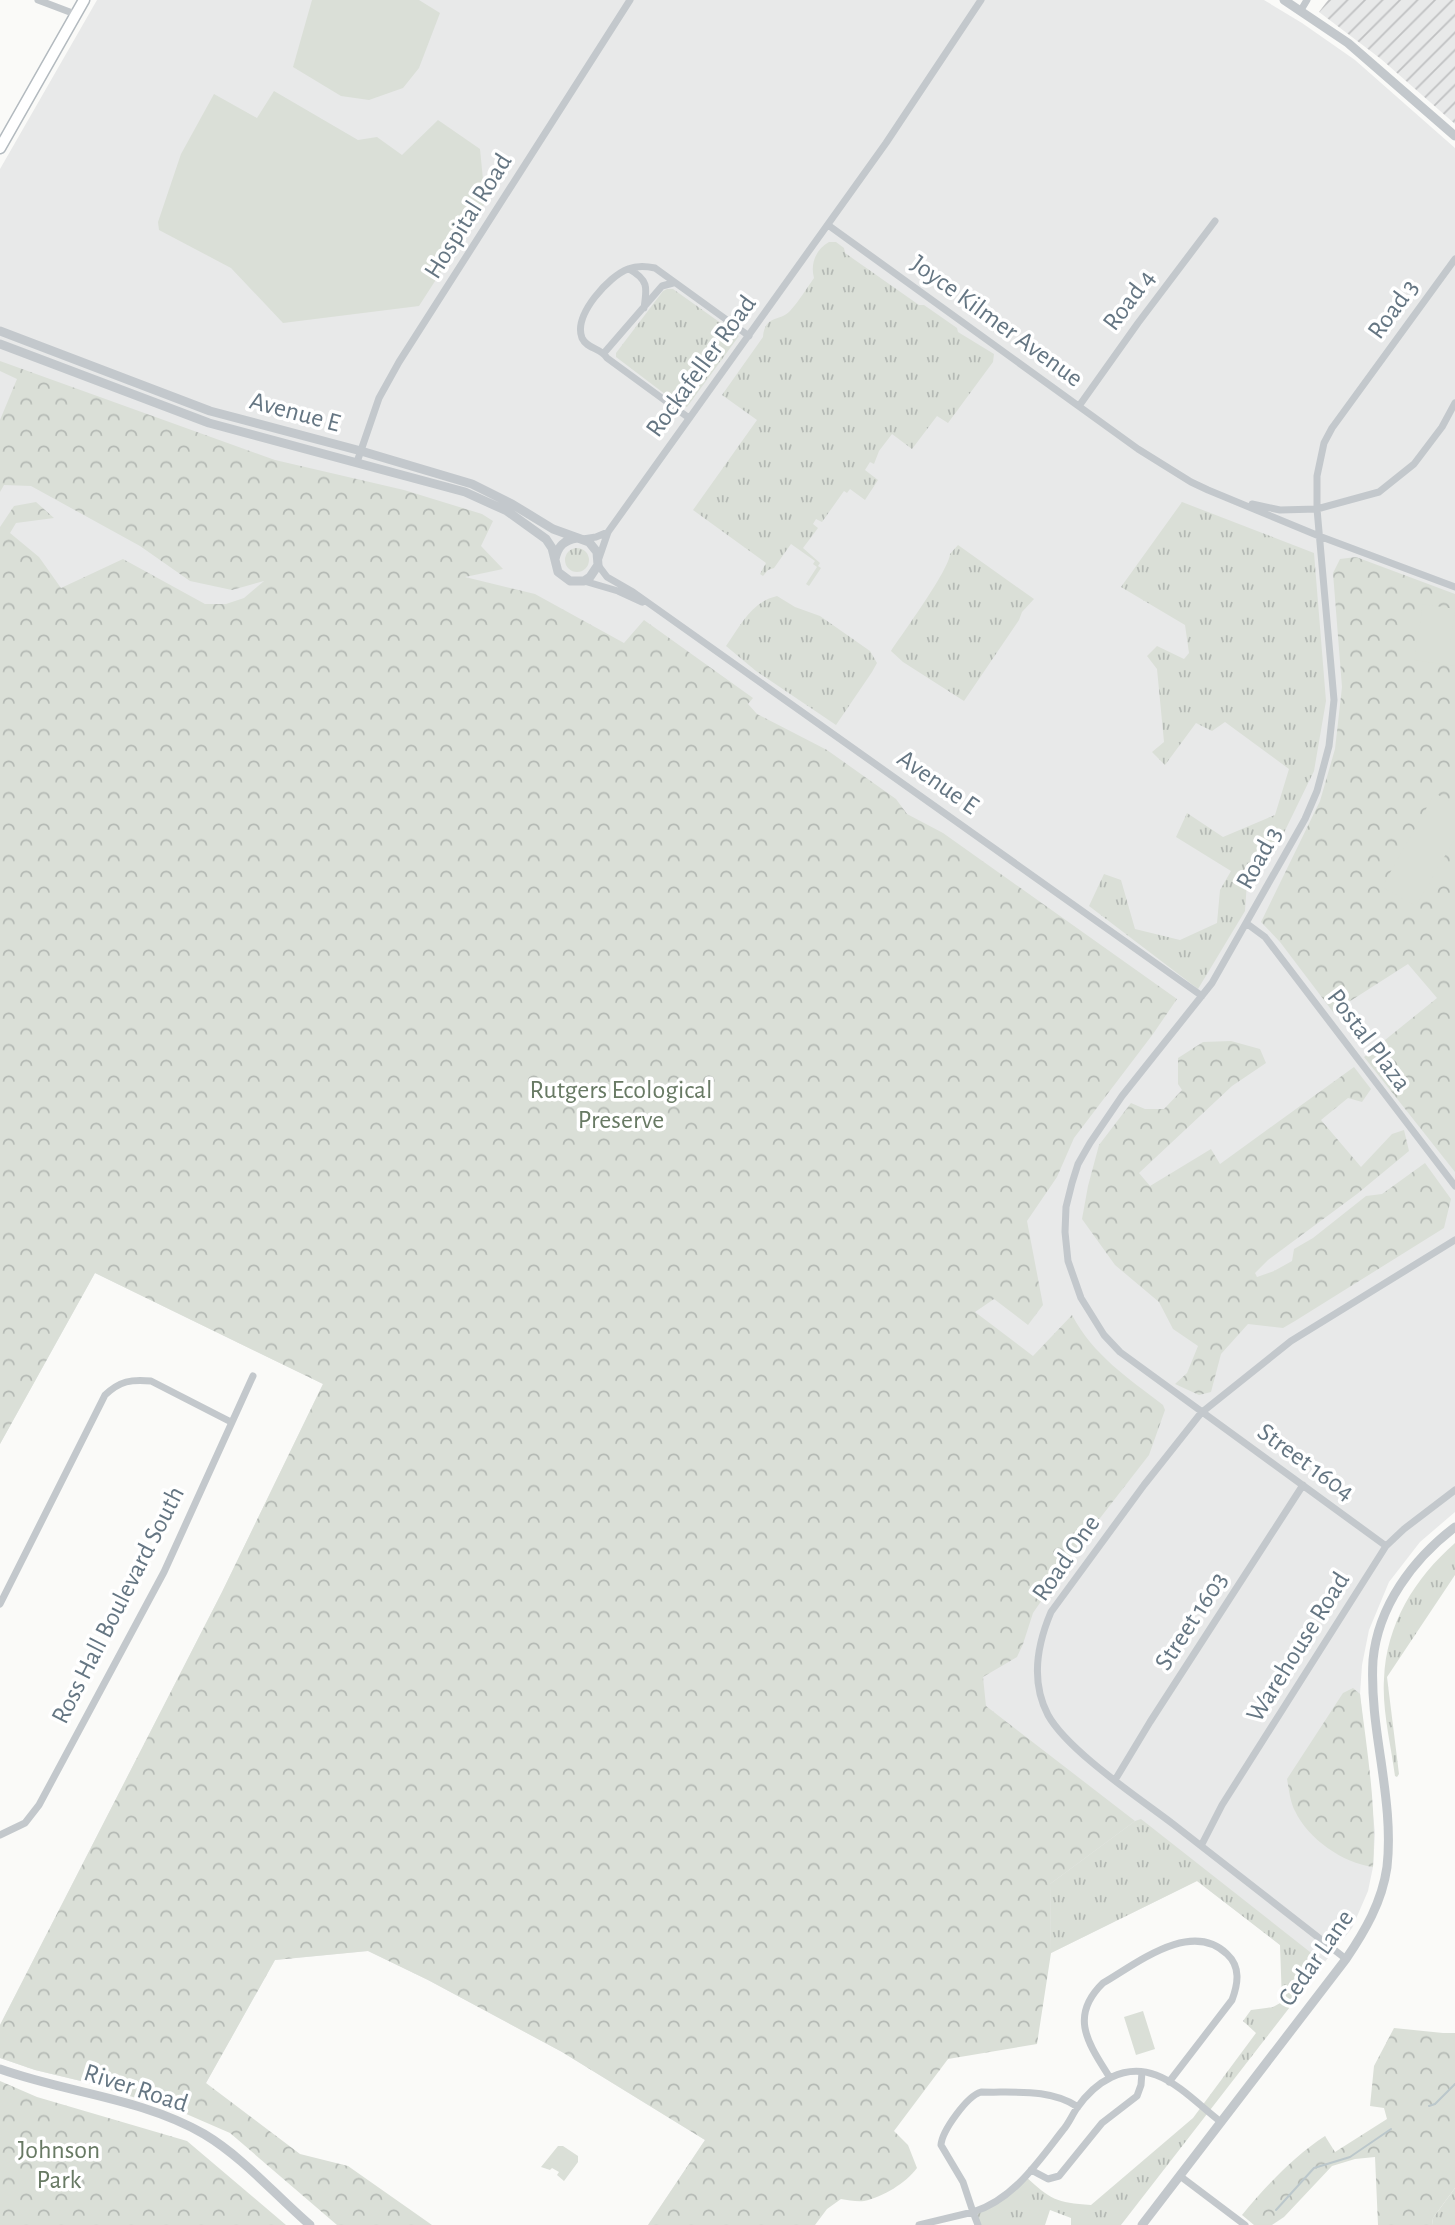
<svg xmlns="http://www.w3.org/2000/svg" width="1455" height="2225" font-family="'Alegreya Sans',sans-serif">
<defs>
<pattern id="industrial-furrows" width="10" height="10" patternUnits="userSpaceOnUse" patternTransform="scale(1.75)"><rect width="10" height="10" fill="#e8e9e9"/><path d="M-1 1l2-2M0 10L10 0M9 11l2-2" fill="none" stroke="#c0c1c2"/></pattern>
<pattern id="grass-tufts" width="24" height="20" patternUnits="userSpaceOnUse" patternTransform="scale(1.75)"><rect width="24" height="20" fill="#dadfd7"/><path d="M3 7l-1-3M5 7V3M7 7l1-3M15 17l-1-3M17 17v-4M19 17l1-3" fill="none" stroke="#b4b9b4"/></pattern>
<pattern id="forest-crowns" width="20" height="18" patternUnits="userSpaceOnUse" patternTransform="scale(1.75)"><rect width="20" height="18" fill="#dadfd7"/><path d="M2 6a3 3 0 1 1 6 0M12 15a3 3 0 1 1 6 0" fill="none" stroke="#b4b9b4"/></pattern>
</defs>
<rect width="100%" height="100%" fill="#fafaf8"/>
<!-- built -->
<path fill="#e8e9e9" d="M97,0H1264L1302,23L1355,60L1455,148V1512L1420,1542L1389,1582L1369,1630L1362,1665L1360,1694L1375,1833L1373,1867L1368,1891L1352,1928L1324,1963L1280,1945L1197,1881L1051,1953L948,2059L648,2225L705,2140L562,2052L428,1980L368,1951L275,1960L206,2083L85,2082L35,2070L0,2058V2025L222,1592L323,1384L95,1273L0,1444V169Z"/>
<!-- industrial -->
<path fill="url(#industrial-furrows)" d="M1328,0H1455V124L1381,59L1319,12Z"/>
<!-- grass -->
<path fill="url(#grass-tufts)" d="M829,242H836L844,248L845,253L919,305H924L957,328L958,332L994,354L993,362L948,423L937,416L912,449L892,434L879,451L874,464L870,462L865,470L878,480L865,500L850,489L847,493L844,491L822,522L816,519L813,524L818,528L803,548L820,563L818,566L821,568L809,586L806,584L817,567L813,564L815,561L791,544L774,568L768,570L763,576L760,574L766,563L693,510L757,420L722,395L763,337C765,314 780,322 790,311C799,301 806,289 814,278C810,264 816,249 829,242Z
M667,289H673L739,336L687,407H682L616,357V353L663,291Z
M1182,502L1314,553L1326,701L1314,771L1278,845L1248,868L1245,911L1198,989L1089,906L1104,874L1121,880L1135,929L1180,940L1217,923L1220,890L1231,871L1176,837L1187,813L1223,837L1275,815L1289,769L1225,722L1212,731L1196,723L1165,765L1152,752L1164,742L1157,669L1147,656L1157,646L1184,659L1189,653L1185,625L1121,587Z
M958,545L1034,599L1022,612L1019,620L964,701L903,662L891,651C903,633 949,570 950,554Z
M565 560a12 12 0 1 1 24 0a12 12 0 1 1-24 0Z
M777,596L795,607L820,616L870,651L877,663L872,672L836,725L756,671L726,646C741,625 751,602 777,596Z
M1455,1543V1575L1387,1677L1399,1774L1397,1777L1395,1776C1391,1745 1382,1710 1384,1679C1386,1624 1415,1578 1455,1543Z
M1141,1819L1324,1963L1121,2225H1071V2218L1050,2210L1045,2225H978L973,2212L984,2209L1025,2176C1050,2199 1056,2203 1091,2205L1193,2118L1256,2033L1243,2021L1251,2010L1273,2007L1282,2002L1280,1945L1197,1881L1051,1953L1050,1884L1135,1821Z
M1455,2188V2225H1432L1433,2218Z"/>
<!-- forest -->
<path fill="url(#forest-crowns)" d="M0,361L275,460L404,490L482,514L493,521L481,546L503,569L465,577L535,594L624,643L644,620L753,698L748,704L757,714L827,750L896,799L907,814L943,833L1177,999L1153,1034L1074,1138L1057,1177L1027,1221L1043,1305L1028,1325L994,1299L975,1312L1033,1356L1072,1315C1094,1356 1127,1377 1163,1405L1165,1410L1149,1455L1083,1540L1033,1613L1023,1644L1017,1657L983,1677L986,1706L1135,1821L1050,1884L1051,1953L1037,2044L948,2059L894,2131L908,2145L917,2168C906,2183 883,2197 864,2201C857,2202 848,2200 841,2199L827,2209L815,2225H648L705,2140L562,2052L428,1980L368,1951L275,1960L206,2083L300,2154L348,2166L432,2225H337L230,2133L184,2113L85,2082L35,2070L0,2058V2025L222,1592L323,1384L95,1273L0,1444V527L14,506L36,502L54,518L16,523L10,533L39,557L61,588L123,559L205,604H226L244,598L264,581L232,590L190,581L140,546L31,486L4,485L0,492V420L17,379L0,371Z
M1356,557L1455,594V1172L1364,1057L1437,998L1408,964L1333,1012L1280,942L1261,922L1320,801L1335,749L1342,687L1333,573L1340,559Z
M1231,1041L1260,1049L1266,1063L1232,1086L1139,1173L1150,1186L1211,1149L1220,1164L1354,1067L1371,1089L1362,1102L1348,1098L1321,1120L1361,1167L1392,1134L1404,1130L1409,1151L1357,1194L1268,1260L1255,1273L1257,1277L1274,1271L1292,1261L1294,1249L1313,1238L1366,1196L1382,1194L1425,1163L1451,1199L1444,1228L1295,1321L1283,1328L1248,1324L1221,1354L1211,1392L1199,1395L1175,1384L1187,1373L1198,1346L1173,1329L1159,1302L1115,1265L1082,1219L1088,1186L1099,1145L1131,1103L1145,1109H1164L1182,1090L1178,1084V1058L1203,1042Z
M1353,1688L1360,1694C1367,1751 1377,1809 1373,1867C1343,1863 1308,1839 1295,1811C1290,1802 1289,1789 1287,1779L1343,1693Z
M1394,2028L1443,2033H1455V2188L1433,2218L1432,2225H1378L1375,2157L1355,2159L1332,2166L1284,2217L1272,2225H1254L1242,2215C1266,2186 1293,2157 1325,2136L1335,2152L1387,2119L1384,2108L1370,2106L1374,2066Z
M0,2081L37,2097L187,2141L286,2225H0Z"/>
<!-- pitch -->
<path fill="#dadfd7" d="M312,0H419L440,13L419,68L403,88L369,100L341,96L293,67Z
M274,91L358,140L377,137L402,155L438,120L480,149L484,190L491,194L419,306L283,323L231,268L159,230L158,222L181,154L214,94L257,118Z
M1423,604L1455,609L1450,646L1455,647V666L1414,660Z
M1435,793L1455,805V838L1416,906L1382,887Z
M1143,2011L1155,2049L1136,2055L1124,2017Z
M558,2146H563L578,2156V2162L564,2181L557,2175L559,2172L552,2168L550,2170L541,2167Z"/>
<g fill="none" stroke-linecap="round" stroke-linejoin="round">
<!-- stream -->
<path stroke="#bbc7cb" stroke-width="2" d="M1429,2106L1435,2104L1455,2084
M1276,2210L1314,2168L1350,2157L1391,2129"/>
<!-- secondary casing -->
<g stroke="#b3babf" stroke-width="13">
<path id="secondary" d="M0,148L84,0"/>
</g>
<!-- minor -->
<path stroke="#c3c8cc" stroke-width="7" d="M38,0L75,14
M1301,10L1307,0
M828,225L1138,449L1191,482L1208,490L1319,536L1455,587
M629,269C649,280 647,288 644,308
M604,353L662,286L673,283
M1079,406L1138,323L1215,221
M689,418L607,358C601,348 587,349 582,338C573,315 609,276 628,269C638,265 646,266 655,268L749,336
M357,462L379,398L399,362L630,0
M1252,504L1280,510L1317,509L1379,492L1414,464L1442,427L1455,403
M583,539L596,537L608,532
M599,558L608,532L886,143L981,0
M598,565L607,577L633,592L1202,996
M584,581L618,591L642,602
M1246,923L1265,937L1455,1186
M1386,1546L1120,1352L1104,1335L1081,1298L1068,1261L1065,1232L1066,1207L1072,1183L1078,1164L1090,1143L1122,1096L1212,983L1305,819L1317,791L1329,746L1334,700L1317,509V476L1324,443L1332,428L1455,259
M0,1604L105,1395C120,1381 131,1379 151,1381L231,1422
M1115,1780L1150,1722L1303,1485
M0,1835L25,1823L39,1805L164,1572L253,1376
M1201,1846L1222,1805L1386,1546L1404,1529L1455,1490
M1346,1959C1288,1914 1231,1869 1173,1824C1139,1798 1068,1751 1048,1715C1030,1681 1037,1645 1051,1612L1144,1485L1201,1413L1291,1341L1455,1240
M1110,2078C1089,2044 1068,2017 1103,1983C1136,1964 1191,1919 1227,1954C1241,1967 1238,1984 1232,2000L1169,2082
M1078,2107C1050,2088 1013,2093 981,2092C967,2096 942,2131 941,2145L963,2182L973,2212C1013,2200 1038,2162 1063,2130C1069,2123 1072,2115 1077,2108C1095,2082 1124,2063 1156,2075C1180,2084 1201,2107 1221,2122
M1031,2170L1048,2179L1059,2176L1102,2123L1137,2096L1141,2085L1142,2072
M1180,2176L1245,2225
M919,2225L973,2212L978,2225"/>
<!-- tertiary -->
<path stroke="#c3c8cc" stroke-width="9" d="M1284,0L1348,43L1455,136
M0,331L210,411L361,451L472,484L512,504L553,529L589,542L597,552L598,565L590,577L584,581H570L558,572L552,548L546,539L507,511L465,492L209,423L0,344
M555,559C558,546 564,540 577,538
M0,2069C67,2093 142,2098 204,2134C244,2158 275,2195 310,2225
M1142,2225L1346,1959C1365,1931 1382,1902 1387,1867C1391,1832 1386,1796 1381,1761C1376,1728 1371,1694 1373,1660C1378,1606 1413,1559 1455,1527"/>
<!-- secondary -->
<use href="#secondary" stroke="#fff" stroke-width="10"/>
</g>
<g text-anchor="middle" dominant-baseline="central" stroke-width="7" stroke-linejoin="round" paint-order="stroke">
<!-- street labels -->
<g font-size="26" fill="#657683" stroke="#fff">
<text transform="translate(468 216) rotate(-58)">Hospital Road</text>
<text transform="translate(1129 300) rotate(-53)">Road 4</text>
<text transform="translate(1393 309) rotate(-54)">Road 3</text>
<text transform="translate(997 321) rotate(36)">Joyce Kilmer Avenue</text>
<text transform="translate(701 366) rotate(-54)">Rockafeller Road</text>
<text transform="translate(295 412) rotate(15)">Avenue E</text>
<text transform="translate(938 782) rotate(35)">Avenue E</text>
<text transform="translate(1259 858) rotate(-61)">Road 3</text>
<text transform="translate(1369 1040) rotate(53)">Postal Plaza</text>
<text transform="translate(1306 1462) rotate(36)">Street 1604</text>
<text transform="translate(1066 1558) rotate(-55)">Road One</text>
<text transform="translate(118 1605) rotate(-63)">Ross Hall Boulevard South</text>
<text transform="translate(1191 1621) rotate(-57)">Street 1603</text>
<text transform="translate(1298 1647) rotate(-58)">Warehouse Road</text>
<text transform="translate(1316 1958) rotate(-55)">Cedar Lane</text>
<text transform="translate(136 2088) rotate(18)">River Road</text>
</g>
<!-- park labels -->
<g font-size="26" fill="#687a64" stroke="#fff">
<text x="621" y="1090">Rutgers Ecological<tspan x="621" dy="30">Preserve</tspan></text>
<text x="59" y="2150">Johnson<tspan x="59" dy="30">Park</tspan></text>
</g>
</g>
</svg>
